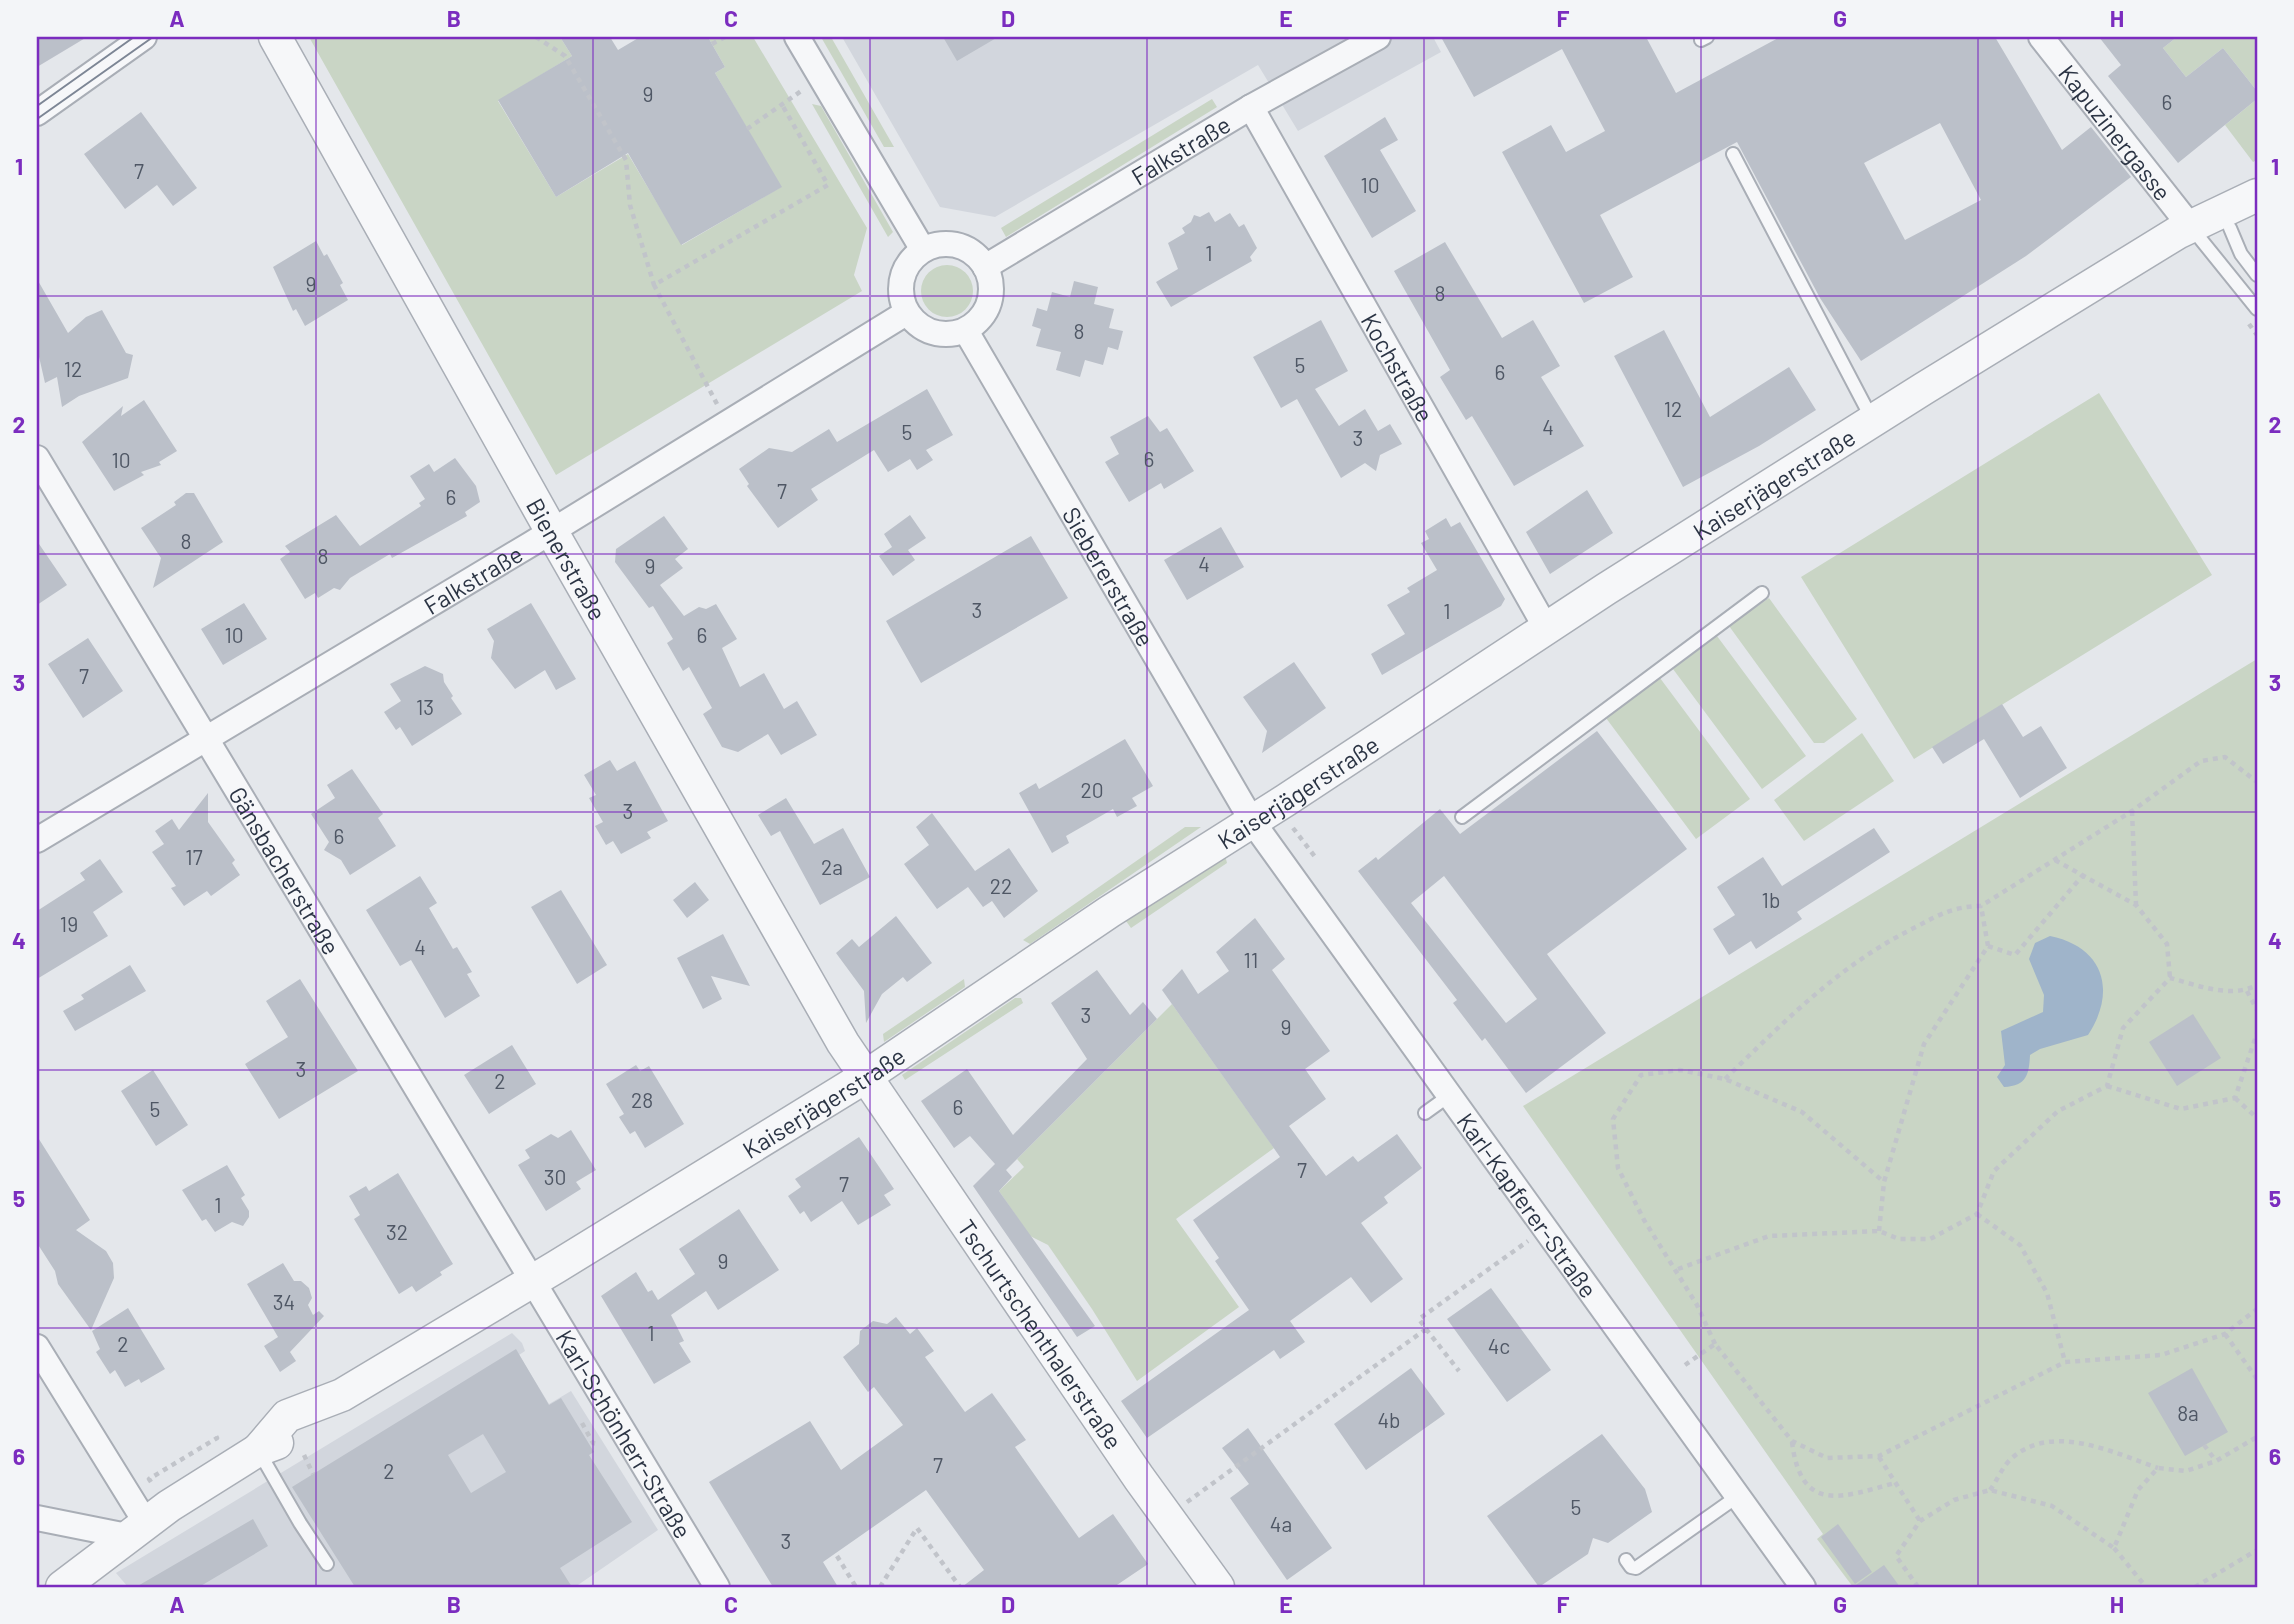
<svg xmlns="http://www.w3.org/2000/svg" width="2294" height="1624" font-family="Barlow,sans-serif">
<rect width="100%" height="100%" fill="#e4e7eb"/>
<!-- built -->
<path fill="#d2d6dd" d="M842,37H1433L1441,52L1298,131L1258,65L995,217L940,207Z
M512,1333L522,1343L525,1351L519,1355L549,1404L571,1391L658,1530L575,1587H128L116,1573Z"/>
<!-- green -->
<path fill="#c9d5c5" d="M309,37H560L572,56L498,101L556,197L628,154L682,245L781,187L715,73L725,67L708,37H753L867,228L854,275L862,291L556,475Z
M821,37H831L894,147H884Z
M2177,37H2257V91L2223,48L2186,77L2163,48Z
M1212,99L1217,107L1006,237L1001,228Z
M2257,99V160L2253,162L2225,125Z
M812,104L821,106L893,232L888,237Z
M921 291a26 26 0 1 1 52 0a26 26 0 1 1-52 0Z
M2099,393L2212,575L1914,759L1801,577Z
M1769,598L1857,719L1824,743H1814L1729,626Z
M1717,636L1806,756L1762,789L1673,669Z
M2257,659V1587H1853L1817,1539L1823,1534L1523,1106Z
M1660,678L1750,799L1696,839L1606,718Z
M1862,733L1894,781L1804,841L1774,800Z
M1185,827H1201L1030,944L1023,940Z
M1225,855L1227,863L1131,928L1126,921Z
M964,979L965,987L884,1042L883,1034Z
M1015,998H1021L1023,1003L905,1080L902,1075Z
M1172,1004L1274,1148L1176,1219L1239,1307L1137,1381L1092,1309L1048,1245L1030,1236L999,1191L1024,1167L1017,1159Z"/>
<!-- water -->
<path fill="#9fb4ca" d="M2050,936C2104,947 2117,991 2088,1035L2040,1049L2030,1055C2029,1074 2027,1086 2004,1087L1997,1077L2005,1065L2001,1031L2043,1012L2044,995L2029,959L2035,943Z"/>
<!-- building -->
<path fill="#bbc0c9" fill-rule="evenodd" d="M37,37H87L37,67Z
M560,37H610L618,50L640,37H708L725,67L715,73L782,187L681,245L628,153L556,197L498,100L572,56Z
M943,37H998L957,61Z
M1441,37H1646L1676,93L1780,37H1995L2062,150L2091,127L2131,177L2026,256L1861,361L1820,298L1737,142L1600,215L1633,277L1584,303L1502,152L1551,125L1566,152L1605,131L1562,49L1474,97ZM1940,123L1981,200L1905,240L1864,163Z
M2099,37H2177L2163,48L2186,77L2223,48L2257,91V99L2178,163L2108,76L2121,65Z
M141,112L197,188L173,206L157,185L125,209L84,154Z
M1385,117L1398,140L1380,150L1416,211L1372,238L1324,156Z
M1209,212L1215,222L1230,213L1239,227L1244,224L1257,248L1250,257L1252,261L1171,307L1156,282L1178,269L1168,243L1185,233L1182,228L1191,222L1194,215L1200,217Z
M316,241L324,256L327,254L343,283L340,285L348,300L305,326L296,309L293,311L273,267Z
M1445,242L1502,338L1533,320L1560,366L1541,377L1584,446L1514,486L1472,416L1466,420L1440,377L1450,370L1394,271Z
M37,279L68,333L86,317L102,310L126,353L133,355L128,378L79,396L62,407L57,377L45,383L37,348Z
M1074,281L1098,287L1094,304L1114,309L1109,328L1123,331L1118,350L1108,347L1103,365L1085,360L1080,377L1056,370L1061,352L1036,346L1041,329L1032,326L1037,308L1047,311L1052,292L1070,297Z
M1321,320L1348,371L1315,389L1339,426L1365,409L1378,431L1390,424L1402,444L1380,455L1376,471L1365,463L1341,478L1297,399L1281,408L1253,357Z
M1664,330L1710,417L1789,367L1816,410L1759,446L1683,487L1614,356Z
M927,389L953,435L926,450L933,460L917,470L910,459L888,472L874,450L811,489L818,500L778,528L747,486L749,484L739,469L769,448L792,452L829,429L837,442Z
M144,400L177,451L159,462L161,465L141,472L144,475L114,491L82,442L123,406L121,416Z
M1148,416L1160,432L1167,428L1194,471L1164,489L1161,483L1129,502L1105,462L1119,454L1110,437Z
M455,458L476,486L480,502L465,512L467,516L392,558L390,554L350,578L340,590L334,588L318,598L315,593L305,599L280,559L290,552L285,546L336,515L360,546L421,506L419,503L425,499L410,476L429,464L434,472Z
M1587,490L1613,533L1550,574L1526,532Z
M186,493H194L223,542L153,588L161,558L141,528L176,505L174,502Z
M910,515L926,538L908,550L915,560L893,576L879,556L892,547L884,534Z
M664,516L688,549L675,559L683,568L660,585L684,616L699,607L706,609L716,604L737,639L722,648L740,687L764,673L784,709L797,701L817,735L781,755L768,734L738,752L722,747L703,714L712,708L689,667L683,671L667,643L673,639L653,606L649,608L615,562L616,549Z
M1446,518L1451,527L1460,522L1505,599L1501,606L1382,675L1371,654L1405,634L1387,605L1410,592L1407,588L1437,570L1421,543L1429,539L1425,531Z
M1221,527L1244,567L1187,600L1164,560Z
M1031,536L1068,598L921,683L886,621Z
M37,541L67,585L37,605Z
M244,603L267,639L223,665L201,629Z
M531,603L576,679L556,690L545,670L515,689L491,658L494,641L487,629Z
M88,638L123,691L83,718L48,664Z
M1294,662L1326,708L1262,753L1267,731L1243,697Z
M425,666L443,674L444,682L453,696L451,698L462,714L412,746L400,727L396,730L384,712L401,701L390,684Z
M2002,704L2023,737L2041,726L2067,768L2020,798L1984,739L1943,764L1932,747Z
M1597,731L1687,849L1547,954L1606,1033L1526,1093L1485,1038L1482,1041L1453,1003L1457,1000L1358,871L1376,857L1378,860L1440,809L1460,834ZM1444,876L1537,999L1506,1023L1411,903Z
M1125,739L1153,786L1132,798L1137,806L1117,817L1113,809L1066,836L1069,843L1052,853L1019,793L1036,783L1039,789Z
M610,760L617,771L635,761L668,821L647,832L651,838L621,854L613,841L606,845L595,826L603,822L589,798L596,795L584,775Z
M352,769L383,814L378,818L396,846L350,875L341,860L324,850L329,842L311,814L335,798L327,785Z
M208,793V822L235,860L232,863L240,875L211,896L207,891L184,906L171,888L176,886L152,852L164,844L155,831L172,819L179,830Z
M786,798L814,844L843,828L870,877L820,905L780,831L771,836L758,815Z
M932,813L975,871L1009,848L1038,891L1004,918L992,901L983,907L968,887L937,909L904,864L929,845L916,827Z
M1874,828L1890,852L1797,912L1802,919L1756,949L1751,941L1729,955L1713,929L1735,915L1717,887L1763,857L1782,886Z
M100,859L123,892L93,912L108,936L37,979V911L85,880L80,873Z
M420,876L437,903L429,908L453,949L457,947L472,972L467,974L480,996L445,1018L411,960L400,966L366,910Z
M695,882L709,900L687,918L673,900Z
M561,890L607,965L577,984L531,907Z
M896,916L932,963L907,982L903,977L882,994L866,1023L864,991L836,953L852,939L859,947Z
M1255,918L1285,959L1272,970L1330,1051L1305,1069L1326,1099L1289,1126L1326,1176L1353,1156L1358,1162L1397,1134L1422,1168L1384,1197L1388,1203L1361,1223L1403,1279L1371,1303L1351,1277L1290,1321L1305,1342L1280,1359L1274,1350L1147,1438L1121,1401L1249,1310L1215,1261L1219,1258L1193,1220L1280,1157L1162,990L1182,969L1198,994L1229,971L1216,952Z
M723,934L750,986L711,976L722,999L703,1009L677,958Z
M130,965L146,991L75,1031L63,1011L84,999L81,995Z
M1097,970L1130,1015L1143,1002L1157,1019L1006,1170L1012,1177L999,1191L1095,1326L1077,1337L973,1186L995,1164L970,1136L954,1148L921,1101L967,1069L1013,1135L1087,1059L1051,1003Z
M300,979L358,1071L279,1119L245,1064L288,1037L266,1001Z
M2193,1014L2221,1058L2177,1086L2149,1042Z
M512,1045L536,1084L489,1114L464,1075Z
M636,1065L640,1071L649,1066L684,1124L645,1148L635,1131L630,1134L619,1117L624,1114L606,1084Z
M153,1070L188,1125L156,1146L121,1091Z
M571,1130L596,1170L576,1182L581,1189L546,1211L518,1165L530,1158L525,1150L551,1134L558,1138Z
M37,1136L90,1220L76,1230L106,1251L113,1263L114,1278L91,1330L58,1284L55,1271L37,1243Z
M859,1137L894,1189L884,1195L891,1205L858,1225L842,1201L811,1222L804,1211L800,1214L788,1196L801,1187L795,1179Z
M227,1165L245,1195L241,1198L249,1211V1217L243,1226L232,1222L215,1232L206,1219L202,1221L182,1190Z
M398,1173L453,1264L440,1272L442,1275L416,1292L412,1286L399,1294L354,1219L360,1215L349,1196L366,1186L369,1191Z
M739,1209L779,1270L718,1310L706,1291L671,1315L684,1341L679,1343L691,1362L654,1384L601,1296L636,1272L648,1292L652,1290L658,1300L695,1274L679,1249Z
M283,1263L294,1281H301L309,1288L312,1298L308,1305L313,1315L319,1311L324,1316L290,1352L296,1361L280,1372L264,1346L278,1337L247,1284Z
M1491,1288L1551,1370L1507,1402L1447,1319Z
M128,1308L165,1369L141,1383L139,1379L125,1387L115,1370L110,1374L96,1352L100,1349L92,1331Z
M896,1317L910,1334L917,1328L934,1351L925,1357L965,1412L992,1393L1026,1440L1015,1447L1079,1538L1113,1514L1148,1564L1114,1587H962L984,1570L926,1490L823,1562L838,1587H773L709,1482L810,1421L841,1470L903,1425L874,1387L868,1392L843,1357L859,1344L860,1331L873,1321L887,1324Z
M516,1349L549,1405L561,1398L594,1452L589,1455L632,1522L560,1568L572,1587H355L292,1487ZM483,1434L506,1472L471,1493L448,1455Z
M1411,1368L1445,1414L1366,1470L1334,1424Z
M2192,1368L2228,1432L2185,1456L2148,1393Z
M1248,1428L1332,1548L1287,1580L1230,1498L1249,1484L1222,1448Z
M1602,1434L1645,1489L1652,1512L1608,1543L1593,1538L1588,1554L1539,1587L1487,1516Z
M253,1519L268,1546L199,1587H136Z
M1838,1524L1872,1572L1855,1584L1821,1537Z
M1884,1565L1900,1587H1853Z"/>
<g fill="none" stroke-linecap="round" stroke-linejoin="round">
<!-- service casing -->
<g stroke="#a9aeb6" stroke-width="16">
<path id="service" d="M1701,40L1707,37
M1733,154L1873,421
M2190,226L2257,309
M2230,228L2241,254L2257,275
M1462,817L1762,593
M1425,1113L1450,1095
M258,1450L300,1523L327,1564
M1626,1560L1631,1567L1636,1568L1738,1496"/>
</g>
<!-- minor casing -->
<g stroke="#a9aeb6" stroke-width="28">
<g id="minor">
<path d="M797,37L923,250"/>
<path id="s1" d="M2041,37L2190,226"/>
<path id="s2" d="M1251,107L1546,628"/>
<path d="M37,113L144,37"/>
<circle cx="946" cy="289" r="45"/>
<path id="s3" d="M985,267L1251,107L1378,37"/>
<path id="s4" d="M966,331L1252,821L1803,1587"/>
<path id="s5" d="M37,458L717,1587"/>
<path id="s6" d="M37,840L531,544L906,313"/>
<path d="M37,1347L146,1523"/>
<path d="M37,1518L127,1536"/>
</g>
</g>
<!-- tertiary casing -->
<g stroke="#a9aeb6" stroke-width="35">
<g id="tertiary">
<path id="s7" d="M275,37L552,532L843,1043L1139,1478L1218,1587"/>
<path id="s8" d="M258,1450L287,1416L342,1395L556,1267L865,1077L1109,912L1286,800L1606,589L1923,389L2177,233L2257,195"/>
<path d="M62,1587L169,1506L258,1450L277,1443"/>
</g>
</g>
<!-- path -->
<path stroke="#c1c4ca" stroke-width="4.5" stroke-dasharray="5 5" stroke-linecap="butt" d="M536,37L565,56L626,160L630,205L654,285
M712,44L725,37
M747,129L804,89
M2249,324L2257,335
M717,404L654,285L828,185L781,103
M2132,811L2136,904
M1293,828L1316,858
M2055,860L2136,905L2167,944L2170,978
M1988,946L2015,955L2083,875
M2247,991L2257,1010
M1725,1079C1785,1021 1840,964 1916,927C1938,915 1955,906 1981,906L2132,811L2201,761L2225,757L2257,782
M2107,1086L2181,1109L2235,1098L2257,1033
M2235,1098L2257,1118
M1977,1214L2020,1245L2047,1293L2065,1362
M1879,1231L1884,1182L1924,1044L1988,946L1981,906
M1678,1269L1769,1236L1879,1231L1899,1239H1930L1977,1214L1994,1171L2058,1111L2107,1086L2123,1028L2170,978C2197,985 2231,999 2257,985
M1426,1329L1459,1371
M2225,1334L2257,1379
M1715,1344L1697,1305L1644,1220L1618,1168L1613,1119L1641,1075L1680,1070L1725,1079L1802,1112L1884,1182
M1685,1365L1715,1344L1792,1441L1827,1458L1879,1456L2065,1362L2161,1355L2225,1334L2257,1309
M582,1423L593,1443L598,1444
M1792,1442C1801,1515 1843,1497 1895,1483
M2204,1445L2216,1461
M304,1455L313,1474
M1879,1457L1920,1521
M151,1482L149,1479L217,1438L215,1434
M1990,1490C1997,1481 2003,1465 2012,1458C2053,1422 2114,1453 2158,1468
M1187,1502L1426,1329L1419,1319L1528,1241
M2114,1548L2146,1587
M837,1556L856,1587
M880,1587L917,1528L960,1587
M1918,1587L1896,1556L1920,1521L1954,1500L1990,1490L2052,1506L2114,1548L2138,1490L2158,1468L2186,1471L2216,1461L2257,1437
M2195,1587L2257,1550"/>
<!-- service -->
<use href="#service" stroke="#f6f7f9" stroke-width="12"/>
<!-- minor -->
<use href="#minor" stroke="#f6f7f9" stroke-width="24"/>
<!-- tertiary -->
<use href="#tertiary" stroke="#f6f7f9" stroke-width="32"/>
<!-- tram -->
<path stroke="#7d8695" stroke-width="2" d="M37,106L134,37
M37,119L153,37"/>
</g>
<!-- grid -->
<path fill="none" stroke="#7b2cbf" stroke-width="2" stroke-opacity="0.55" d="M316,37V1587M593,37V1587M870,37V1587M1147,37V1587M1424,37V1587M1701,37V1587M1978,37V1587M37,296H2257M37,554H2257M37,812H2257M37,1070H2257M37,1328H2257"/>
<g text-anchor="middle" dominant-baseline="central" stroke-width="5" stroke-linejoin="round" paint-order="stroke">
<!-- number labels -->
<g font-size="21" fill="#4f5765">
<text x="648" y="93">9</text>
<text x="2167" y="101">6</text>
<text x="139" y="170">7</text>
<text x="1370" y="184">10</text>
<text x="1209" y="252">1</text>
<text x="311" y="283">9</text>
<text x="1440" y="292">8</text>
<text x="1079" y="330">8</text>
<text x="1300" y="364">5</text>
<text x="73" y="368">12</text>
<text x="1500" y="371">6</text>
<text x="1673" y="408">12</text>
<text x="1548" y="426">4</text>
<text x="907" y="431">5</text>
<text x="1358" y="437">3</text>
<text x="1149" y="458">6</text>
<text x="121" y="459">10</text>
<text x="782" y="490">7</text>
<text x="451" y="496">6</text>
<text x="186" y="540">8</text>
<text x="323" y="555">8</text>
<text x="1204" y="563">4</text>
<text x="650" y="565">9</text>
<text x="977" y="609">3</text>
<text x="1447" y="610">1</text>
<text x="234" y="634">10</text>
<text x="702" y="634">6</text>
<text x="84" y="675">7</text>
<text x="425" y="706">13</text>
<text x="1092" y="789">20</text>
<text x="628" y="810">3</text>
<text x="339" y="835">6</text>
<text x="194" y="856">17</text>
<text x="832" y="866">2a</text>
<text x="1001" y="885">22</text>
<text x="1771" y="899">1b</text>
<text x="69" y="923">19</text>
<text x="420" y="946">4</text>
<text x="1251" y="959">11</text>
<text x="1086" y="1014">3</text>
<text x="1286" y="1026">9</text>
<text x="301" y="1068">3</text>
<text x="500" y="1080">2</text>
<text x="642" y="1099">28</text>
<text x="958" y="1106">6</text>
<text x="155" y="1108">5</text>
<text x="1302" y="1169">7</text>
<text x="555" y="1176">30</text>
<text x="844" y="1183">7</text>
<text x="218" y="1204">1</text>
<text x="397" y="1231">32</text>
<text x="723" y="1260">9</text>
<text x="284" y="1301">34</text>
<text x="651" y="1332">1</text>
<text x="123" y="1343">2</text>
<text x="1499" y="1345">4c</text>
<text x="2188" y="1412">8a</text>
<text x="1389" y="1419">4b</text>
<text x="938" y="1464">7</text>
<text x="389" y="1470">2</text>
<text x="1576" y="1506">5</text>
<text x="1281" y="1523">4a</text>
<text x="786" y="1540">3</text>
</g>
<!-- street labels -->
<g font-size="24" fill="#2b3444" stroke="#f3f5f8">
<text stroke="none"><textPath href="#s1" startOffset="121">Kapuzinergasse</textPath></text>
<text stroke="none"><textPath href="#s3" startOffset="228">Falkstraße</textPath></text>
<text stroke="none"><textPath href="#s2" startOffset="299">Kochstraße</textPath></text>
<text stroke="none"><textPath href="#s8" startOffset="1801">Kaiserjägerstraße</textPath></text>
<text stroke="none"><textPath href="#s7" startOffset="598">Bienerstraße</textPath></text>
<text stroke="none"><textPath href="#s4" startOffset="284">Siebererstraße</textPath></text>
<text stroke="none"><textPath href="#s6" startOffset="508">Falkstraße</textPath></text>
<text stroke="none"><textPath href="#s8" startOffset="1234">Kaiserjägerstraße</textPath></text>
<text stroke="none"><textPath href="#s5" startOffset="481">Gänsbacherstraße</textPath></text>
<text stroke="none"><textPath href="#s8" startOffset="667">Kaiserjägerstraße</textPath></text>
<text stroke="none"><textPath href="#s4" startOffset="1040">Karl-Kapferer-Straße</textPath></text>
<text stroke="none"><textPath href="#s7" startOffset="1507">Tschurtschenthalerstraße</textPath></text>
<text stroke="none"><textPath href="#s5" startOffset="1139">Karl-Schönherr-Straße</textPath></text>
</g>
</g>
<!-- border -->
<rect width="2294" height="1624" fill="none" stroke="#f3f5f8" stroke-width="77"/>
<rect x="38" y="38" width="2218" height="1548" fill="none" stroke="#7b2cbf" stroke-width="2.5"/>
<g font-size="23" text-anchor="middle" font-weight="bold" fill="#7b2cbf">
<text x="177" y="27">A</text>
<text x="454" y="27">B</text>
<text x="731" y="27">C</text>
<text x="1008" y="27">D</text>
<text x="1286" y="27">E</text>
<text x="1563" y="27">F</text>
<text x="1840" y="27">G</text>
<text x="2117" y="27">H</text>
<text x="19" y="175">1</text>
<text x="2275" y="175">1</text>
<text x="19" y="433">2</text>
<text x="2275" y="433">2</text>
<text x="19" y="691">3</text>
<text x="2275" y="691">3</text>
<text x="19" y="949">4</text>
<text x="2275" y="949">4</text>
<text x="19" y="1207">5</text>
<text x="2275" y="1207">5</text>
<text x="19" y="1465">6</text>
<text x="2275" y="1465">6</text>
<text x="177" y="1613">A</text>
<text x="454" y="1613">B</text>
<text x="731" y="1613">C</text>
<text x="1008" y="1613">D</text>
<text x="1286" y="1613">E</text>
<text x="1563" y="1613">F</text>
<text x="1840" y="1613">G</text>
<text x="2117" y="1613">H</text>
</g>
</svg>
